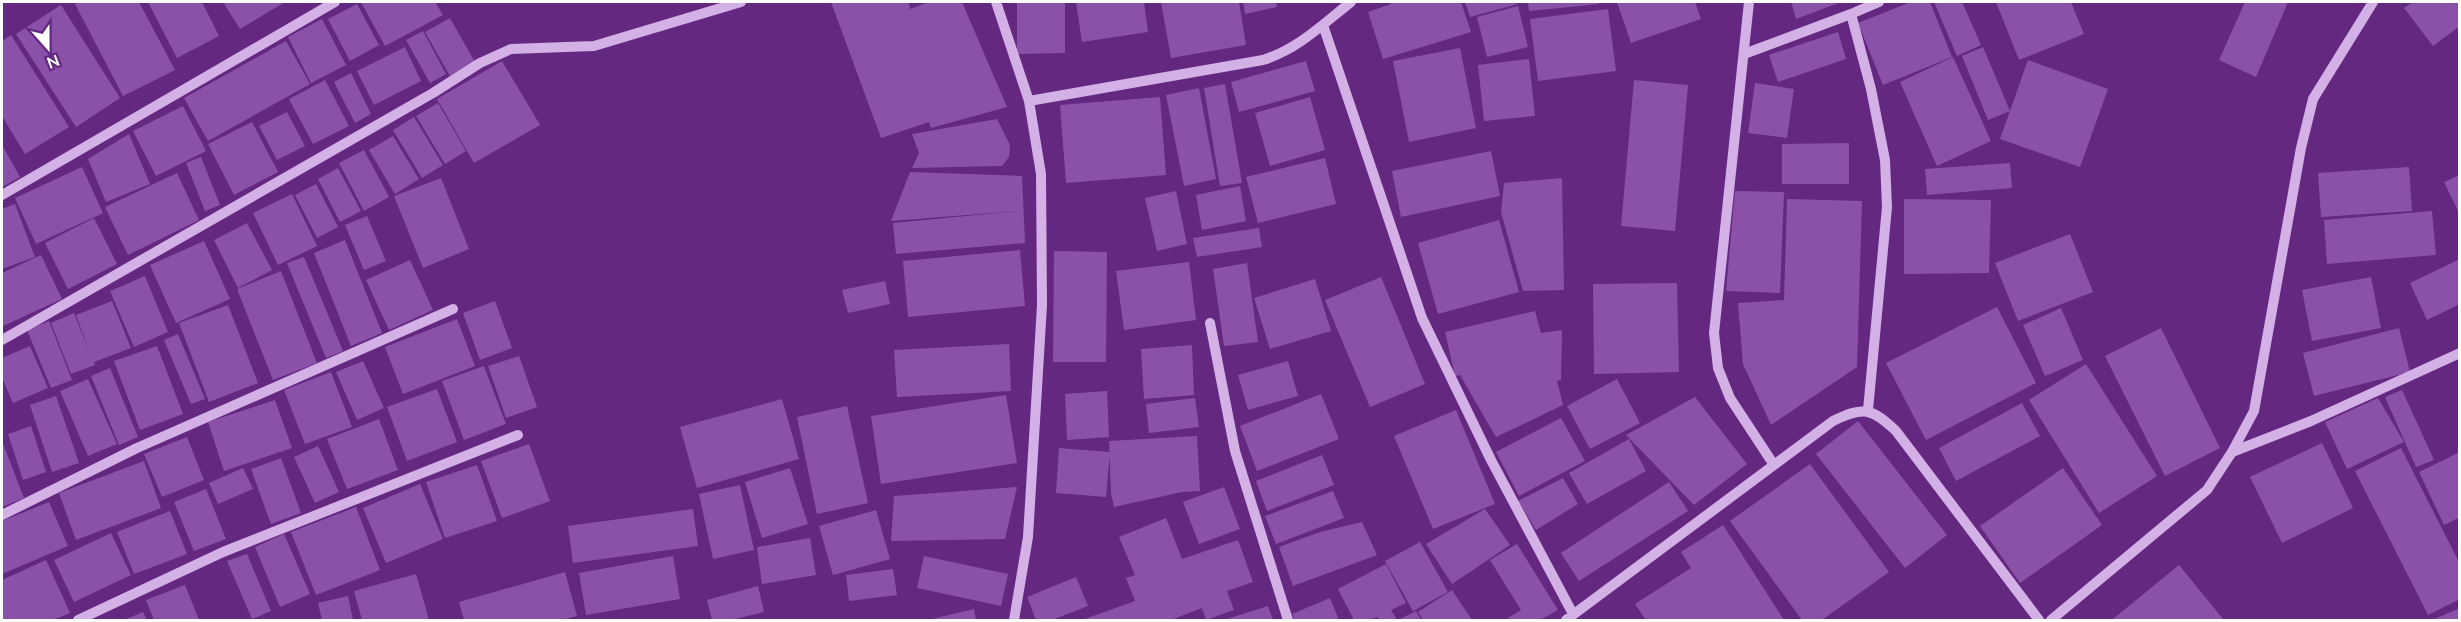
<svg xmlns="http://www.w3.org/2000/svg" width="2461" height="622" font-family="'Nunito Sans',sans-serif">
<rect width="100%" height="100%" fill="#642881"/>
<!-- building -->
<path fill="#8b51a9" d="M74,2H139L175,70L123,96Z
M148,2H202L219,36L177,58Z
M223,2H285L240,29Z
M361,2H435L443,15L385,46Z
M831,2H909L910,9L929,2H962L1007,107L931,128L929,122L881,138Z
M1017,2H1065V53L1017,54Z
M1076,2H1144L1148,32L1082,42Z
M1161,2H1239L1246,45L1171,58Z
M1243,2H1276L1277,7L1245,14Z
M1390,2H1461L1471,32L1383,59L1368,12L1391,4Z
M1465,2H1517L1518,4L1470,17Z
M1528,2H1598L1599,4L1529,11Z
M1617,2H1695L1701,19L1631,43Z
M1791,2H1841L1796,19Z
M1911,2H1930L1952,57L1883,85L1858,23Z
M1934,2H1962L1981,45L1957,56Z
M1996,2H2071L2084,34L2019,60Z
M2245,2H2288L2256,77L2219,60Z
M2413,2H2460V26L2433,46L2404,8Z
M357,4L379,45L350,61L328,19Z
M61,5L120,98L76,127L16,34Z
M1518,6L1528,47L1487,57L1477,17Z
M1608,9L1616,71L1538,81L1530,19Z
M450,18L475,62L450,76L425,32Z
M322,19L346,65L311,83L288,37Z
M423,31L446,74L430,83L406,40Z
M1838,32L1846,59L1778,82L1769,55Z
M11,35L69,127L25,154L2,116V41Z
M286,41L310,84L208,141L184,98Z
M405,47L421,81L374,105L357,71Z
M1983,47L2010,111L1988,120L1962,56Z
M1460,48L1476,128L1409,142L1393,61Z
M1953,57L1991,141L1937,166L1900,82Z
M1529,59L1535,116L1484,121L1478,65Z
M2028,60L2108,89L2080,167L2000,139Z
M502,61L540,125L474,163L437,99Z
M1306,61L1315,91L1239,112L1231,82Z
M351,73L371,114L355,123L334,82Z
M325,80L349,126L313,144L289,99Z
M1634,80L1688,85L1675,231L1621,226Z
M1755,83L1794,89L1787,138L1748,133Z
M1225,84L1242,183L1220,186L1204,88Z
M1199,88L1216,179L1184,186L1166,95Z
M1160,97L1166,175L1066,183L1060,105Z
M1310,97L1325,150L1270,166L1255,113Z
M438,103L466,151L445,164L416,116Z
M183,106L206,151L156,176L133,131Z
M287,112L305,146L277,160L259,126Z
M414,117L443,165L422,178L393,130Z
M997,119L1010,145L1009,157L1002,166L912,168L919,153L912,134Z
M252,122L278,172L234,195L208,144Z
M129,134L150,184L106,202L88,159Z
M393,136L419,179L395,194L369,150Z
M1849,143V184H1782V144Z
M2,145L20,177L2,187Z
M364,150L389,197L364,211L339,163Z
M1491,151L1500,196L1401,217L1392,171Z
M201,157L220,205L205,211L186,163Z
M1325,158L1336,204L1258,223L1246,177Z
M2010,163L2012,188L1927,195L1925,169Z
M82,167L103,213L36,244L15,198Z
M2409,167L2412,211L2321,217L2318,173Z
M338,168L361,211L340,222L318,179Z
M910,172L1022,176L1025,243L896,254L893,223L1018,211L891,221Z
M177,173L199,220L128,255L105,207Z
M2460,175V215L2444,182Z
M441,178L469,249L423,268L394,196Z
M1562,178L1564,290L1523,291L1501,212L1504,183Z
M316,184L338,227L317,238L295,195Z
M1240,186L1246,221L1202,230L1196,195Z
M1176,191L1187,244L1157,251L1145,198Z
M1735,191L1784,192L1780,293L1726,291Z
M292,194L317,246L278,265L253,213Z
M1787,199L1862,201L1857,367L1771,425L1743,364L1738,303L1784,300Z
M1904,199L1991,200L1989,273L1904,274Z
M15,204L35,257L2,269V209Z
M2432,211L2436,255L2327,264L2324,220Z
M367,216L386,261L364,270L345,225Z
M94,218L117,264L68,289L45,243Z
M1499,220L1519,292L1438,314L1418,243Z
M247,223L272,270L238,288L214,240Z
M1259,228L1262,247L1197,257L1193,238Z
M2070,234L2093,292L2018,321L1995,263Z
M345,240L382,333L351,346L314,253Z
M204,241L230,299L176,323L150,265Z
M1020,250L1025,306L908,317L903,261Z
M1054,251L1107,252L1106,362H1053Z
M41,255L62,299L3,326L2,273Z
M304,257L343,351L326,358L287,263Z
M2460,259V304L2427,320L2410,283Z
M410,260L433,310L389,330L366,280Z
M1189,262L1196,320L1124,330L1116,271Z
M1247,263L1258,342L1224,346L1213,269Z
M281,271L317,363L273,380L237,289Z
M145,276L168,332L134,347L110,291Z
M1381,277L1425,384L1370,407L1325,300Z
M2371,277L2381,328L2312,341L2302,290Z
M1315,279L1331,331L1270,349L1254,298Z
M885,281L890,304L848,313L842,290Z
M1677,283L1679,372L1594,374L1593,284Z
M112,301L131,348L94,362L95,365L71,374L51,323L74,313L91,356L76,315Z
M495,301L512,348L480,360L463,313Z
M228,305L258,383L209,402L179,323Z
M1997,307L2036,383L1926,440L1886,363Z
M2061,308L2083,360L2045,376L2023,325Z
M1535,311L1541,333L1562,330L1561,380L1557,381L1563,405L1496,437L1460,375L1455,376L1445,332Z
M457,319L475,366L403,394L385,347Z
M49,321L72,380L51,388L27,330Z
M2161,328L2220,448L2165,476L2105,356Z
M2399,328L2410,372L2314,396L2303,353Z
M178,334L205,399L191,404L164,340Z
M1009,344L1011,391L897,397L894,350Z
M1192,345L1194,395L1144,399L1141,349Z
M30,346L48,388L13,403L2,378V358Z
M157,346L183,414L140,430L114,361Z
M519,356L537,407L506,418L488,366Z
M363,361L384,408L357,420L336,372Z
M1288,361L1298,396L1248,410L1238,375Z
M2086,364L2157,476L2099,513L2029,400Z
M484,366L506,424L464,440L442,381Z
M110,368L138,437L119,445L91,376Z
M331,372L352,427L305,444L284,390Z
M88,379L117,444L88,456L60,391Z
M1617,379L1640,423L1590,449L1567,406Z
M437,389L457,442L407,461L387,407Z
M2402,390L2434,460L2416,467L2385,397Z
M1107,391L1109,437L1067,440L1065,394Z
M1321,394L1339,439L1257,471L1240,426Z
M1006,395L1017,463L881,484L871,416Z
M56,396L79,463L52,472L30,405Z
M1695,397L1747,464L1694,505L1626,435Z
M1195,398L1199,427L1149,433L1146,404Z
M2378,398L2404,442L2347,469L2325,422Z
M782,399L799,459L697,488L680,427Z
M275,400L292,448L224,471L208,422Z
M2022,403L2040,436L1956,481L1939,448Z
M847,406L868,503L817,514L797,417Z
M1456,410L1495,504L1433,529L1394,436Z
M1561,418L1585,461L1519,496L1496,452Z
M379,419L398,470L347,489L327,439Z
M1858,421L1947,535L1905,568L1816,454Z
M31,426L46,472L23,480L8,434Z
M1197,436L1200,491L1182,492L1114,507L1111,493L1109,441Z
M187,437L204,480L162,497L144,454Z
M1629,439L1646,471L1587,504L1569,473Z
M2,441L24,498L2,507Z
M2322,443L2353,508L2282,543L2250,477Z
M529,444L550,501L502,518L481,461Z
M318,446L339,492L315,503L294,457Z
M1059,448L1110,452L1106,497L1056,493Z
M2401,448L2460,564V599L2428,615L2355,471Z
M2460,452V517L2444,525L2419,472Z
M1322,455L1334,485L1267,511L1256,481Z
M281,458L301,513L271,524L251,469Z
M144,461L161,508L76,540L59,493Z
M1810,464L1889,572L1822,620H1802L1730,521Z
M477,465L497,521L445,538L426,482Z
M243,468L253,489L218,504L209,483Z
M790,468L808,524L762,538L745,482Z
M2063,468L2102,525L2020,583L1980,526Z
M1563,478L1578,504L1536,530L1518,501Z
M1669,482L1688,511L1579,581L1561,553Z
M420,484L443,539L386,563L363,508Z
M740,485L754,550L713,559L699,494Z
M1017,487L1005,539L891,541L894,496Z
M1224,487L1240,529L1199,544L1183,502Z
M206,489L226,539L194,551L174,502Z
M1333,491L1344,518L1276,544L1265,516Z
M49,502L68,546L2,574V521Z
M356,507L380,570L316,595L291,532Z
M693,509L698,546L573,563L568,526Z
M1485,509L1510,545L1452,584L1426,544Z
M876,510L890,559L833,575L819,526Z
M170,511L187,554L134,574L117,532Z
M1166,518L1182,559L1238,540L1253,582L1227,591L1234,610L1206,620L1202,608L1171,620H1082L1135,601L1126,578L1135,575L1119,537Z
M1362,522L1377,555L1293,586L1279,547L1320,532Z
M1723,525L1784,620H1646L1635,604L1691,568L1681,552Z
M111,533L131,575L74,602L54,560Z
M284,534L310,594L280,607L255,547Z
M810,538L816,575L762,584L757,547Z
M1420,542L1448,592L1413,611L1385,561Z
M1517,544L1558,610L1540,620H1505L1521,610L1490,560Z
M247,554L271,611L252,619L227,561Z
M673,556L680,599L586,615L579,573Z
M924,556L1008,574L1001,606L917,588Z
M46,560L70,613L53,620H2V580Z
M1386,564L1406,603L1391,610L1397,620H1379L1377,617L1370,620H1354L1338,589Z
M2179,565L2223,619L2114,620L2113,619Z
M893,569L897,595L849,601L846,575Z
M565,572L577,616L561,620H464L459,602Z
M416,574L429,620H362L354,591Z
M1076,577L1088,606L1052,620H1036L1027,597Z
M185,585L199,620H154L146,600Z
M758,586L764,612L731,620H712L707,600Z
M1452,590L1472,620H1423L1418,612Z
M348,596L353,620H322L318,603Z
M1330,598L1339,620H1295L1292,614Z
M1268,606L1273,620H1224Z
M2460,608V620H2432Z
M974,609L976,620H928Z
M1416,611L1421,620H1398Z
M143,612L147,620H124Z"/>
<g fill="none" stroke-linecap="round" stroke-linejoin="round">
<!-- minor -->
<path stroke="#d3b0e6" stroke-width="10" d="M996,2L1029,101L1041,174L1042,305L1028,537L1014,620
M1749,2L1714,333L1718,368L1730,398L1774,465
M1851,14L1871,89L1885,160L1887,207L1868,410
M1323,25L1422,318L1491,460L1573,614
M1744,54L1851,14L1879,2
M1029,101L1263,60C1298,49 1323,24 1351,2
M2,195L335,2
M1210,323L1235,451L1288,620
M2,340L433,93L480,63L511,49L594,46L741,2
M2232,452L2311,421L2460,353
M2,515L137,448L453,309
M78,620L223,552L518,435
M1566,620L1833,421C1863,406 1872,408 1896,431L2039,620
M2051,620L2207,490L2232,452L2254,411L2301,148L2313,99L2373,2"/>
</g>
<!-- border -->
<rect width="2461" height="622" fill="none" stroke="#ffffff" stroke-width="6"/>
<!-- north arrow -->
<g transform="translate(48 48) rotate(159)" stroke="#642881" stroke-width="4.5" paint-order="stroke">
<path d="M0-4.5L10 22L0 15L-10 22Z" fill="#ffffff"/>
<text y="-9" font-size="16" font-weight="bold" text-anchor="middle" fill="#ffffff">N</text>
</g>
</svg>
